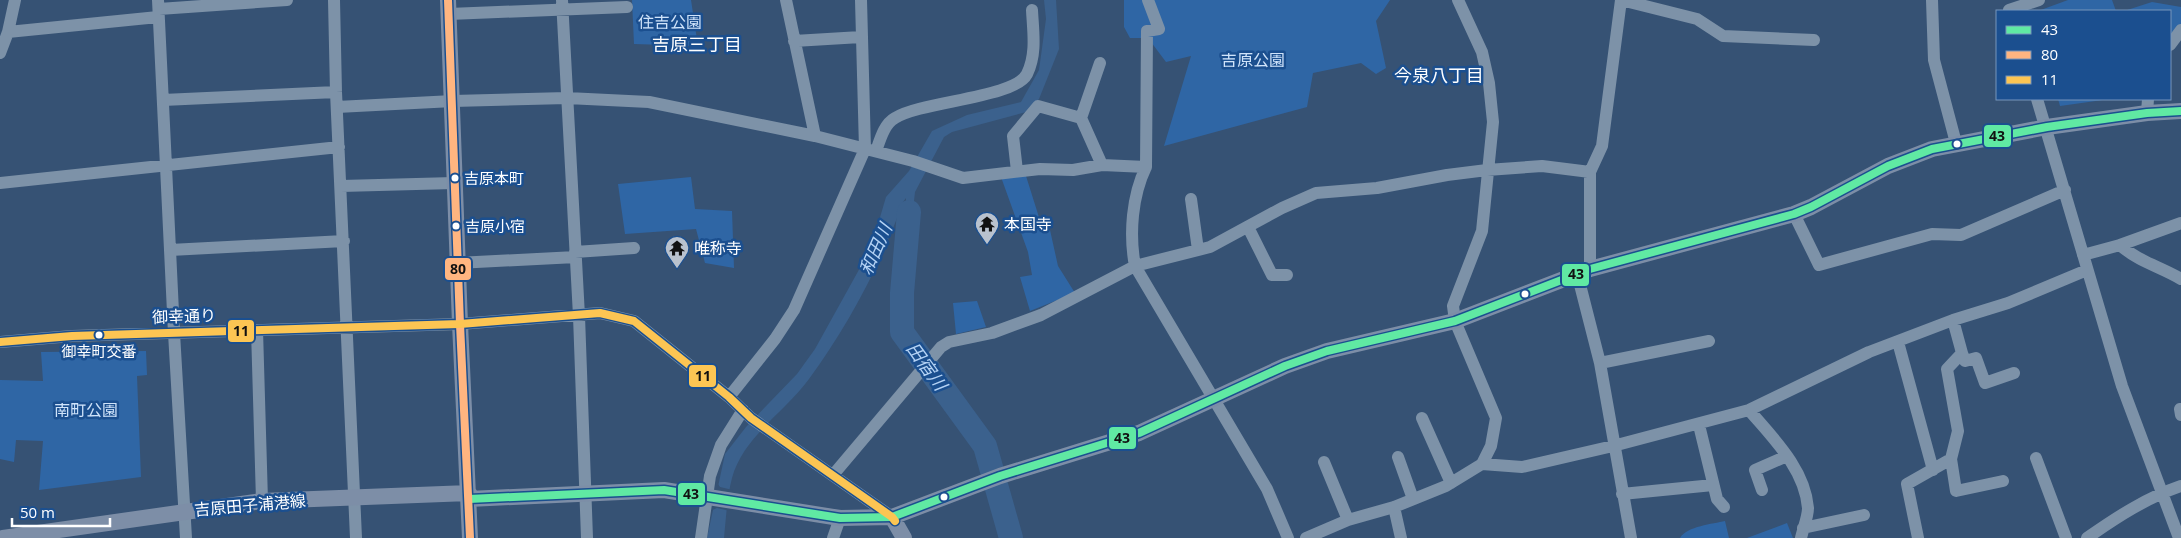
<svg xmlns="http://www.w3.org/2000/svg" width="2181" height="538" font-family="'Open Sans','Noto Sans JP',sans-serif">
<rect width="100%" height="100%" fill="#365274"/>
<!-- green -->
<path fill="#2f66a5" d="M632,0H691L698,46L634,44Z
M1124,0H1390L1376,21L1386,68L1376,74L1361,63L1313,73L1307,107L1164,146L1191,56L1166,62L1148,38H1130L1124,27Z
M2068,0H2112L2116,11H2038Z
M2152,2L2181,7V25L2170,38V11H2124Z
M2058,99H2110L2060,106Z
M1026,176L1043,230H1050L1058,266L1075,293L1030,311L1020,277L1032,275L1028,252L1001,177Z
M691,177L695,209L732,211L734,268L705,263L696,229L625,234L618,184Z
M977,301L986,327L956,334L953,303Z
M146,351L147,375L137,376L141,477L39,490L43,441L16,440L14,462L0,459V380L43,381L41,352Z
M1725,521L1729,538H1680C1687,526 1713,524 1725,521Z
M1787,523L1793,538H1747Z"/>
<!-- water -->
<path fill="#3b618d" d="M1044,0H1056L1059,49L1039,99L1026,112L952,132L944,137L915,192L909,245H905L906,198L903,202C881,264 848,326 809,379C785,412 743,437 732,478C727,497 726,518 724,538H707L725,454L746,427L797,374L815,349L871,248L886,197L909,171L932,131L967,115L1021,102L1039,70L1046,19Z"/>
<!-- pier -->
<path fill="#365274" d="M716,481L720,487L733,490L730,511L717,508L710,511Z"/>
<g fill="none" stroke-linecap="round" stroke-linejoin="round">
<!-- river -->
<path stroke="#3b618d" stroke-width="24" d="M909,212L902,293V332L985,446L1011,538"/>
<!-- minor -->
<path stroke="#7d92a8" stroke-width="12" d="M158,0L174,333L186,538
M334,0L336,92L356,538
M562,0L579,316L587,538
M786,0L815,136
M1148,0L1159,29L1147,31L1146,167C1132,196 1129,234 1135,266L1267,489L1288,538
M1621,0L1697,19L1723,36L1814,40
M1932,0L1934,60L1956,143
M159,9L287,0
M2009,10L2039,0
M449,14L627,7
M8,32L158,17
M794,41L861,37
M2170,45L2181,30
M0,53L8,32L15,0
M1100,63L1081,118L1102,165
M2037,99L2122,386L2179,538
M163,100L336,92
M337,107L453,101L567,98L649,102L815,136L913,161L963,178L1040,169L1073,170L1102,165L1146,167
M2147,113L2148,99
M876,151C880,140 884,124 895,118C922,101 1015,98 1027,74C1037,54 1033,31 1032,10
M1017,171L1013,136L1038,106L1081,118
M0,183L339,147
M341,186L454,183
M1191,199L1198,250
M1794,214L1819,265L1932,234L1961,235L2065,190
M1248,227L1272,275H1287
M2120,245L2181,223
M170,250L344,241
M575,252L634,248
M2083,255L2120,245C2139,262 2159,266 2181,279
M457,263L576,257
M1590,269V172L1602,146L1621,0
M1577,273L1600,363L1631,538
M257,330L262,501
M0,342L72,336L460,324L600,313L634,321L729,397L751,418L892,517
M1898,342L1933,470
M1962,353L1965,361L1976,358L1985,383L2014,373
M1600,363L1709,341
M729,397L775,339L794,310L865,149L861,0
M2180,409L2181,415
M1749,410C1773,438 1805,469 1808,508C1808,517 1803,529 1801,538
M1422,418L1451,483
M1699,425L1717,499L1724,507
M1398,457L1413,499
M2036,458L2066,538
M1951,459L1956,491L2003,481
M1324,462L1348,520
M1482,464L1522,467L1613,446L1749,410L1869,352L1953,320L2008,303L2087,270
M833,475L941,347L949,342L992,333L1041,315L1135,266L1210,247L1282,208L1316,193L1377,188L1447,175L1487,170L1542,166L1590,172
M1762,490L1755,470L1787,456
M1622,494L1713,485
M1394,507L1401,538
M1803,528L1864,515
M701,538L710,476L721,445L743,410
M833,538L840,518
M1306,538L1348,520L1394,507L1446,486L1482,464L1491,446L1496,418L1455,321L1453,306L1482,231L1493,122L1489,83L1482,52L1458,0
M1918,538L1907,484L1951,459L1958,431L1947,369L1962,353L1953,320
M2087,538C2117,517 2146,498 2181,486"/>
<!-- major -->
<path stroke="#7d8ea7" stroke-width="16" d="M448,0L460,324L470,538
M469,499L664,490L840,518L892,517L1000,476L1139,433L1285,366L1327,351L1455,321L1590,269L1794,214L1811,207L1888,166L1932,149L2047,127L2147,113L2181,111
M892,517L904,538
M3,538L262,501L469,493"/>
<!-- bus-1 casing -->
<g stroke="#1b4f8f" stroke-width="11">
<path id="bus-1" d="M469,499L664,490L840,518L892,517L1000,476L1139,433L1285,366L1327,351L1455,321L1590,269L1794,214L1811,207L1888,166L1932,149L2047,127L2147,113L2181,111"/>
</g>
<!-- bus-2 casing -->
<g stroke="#1b4f8f" stroke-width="11">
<path id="bus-2" d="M448,0L460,324L470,538"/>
</g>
<!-- bus-3 casing -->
<g stroke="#1b4f8f" stroke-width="11">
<path id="bus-3" d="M0,342L72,336L460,324L600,313L634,321L729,397L751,418L892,517L895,521"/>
</g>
<!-- bus-1 -->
<use href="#bus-1" stroke="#60e9a3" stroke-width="8"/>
<!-- bus-2 -->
<use href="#bus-2" stroke="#ffb580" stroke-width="8"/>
<!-- bus-3 -->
<use href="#bus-3" stroke="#fcc553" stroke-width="8"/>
</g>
<!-- icons -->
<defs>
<g id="temple-pin" transform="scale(1.25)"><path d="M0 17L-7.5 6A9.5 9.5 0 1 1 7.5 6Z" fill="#b9c2ce" stroke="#1b4f8f"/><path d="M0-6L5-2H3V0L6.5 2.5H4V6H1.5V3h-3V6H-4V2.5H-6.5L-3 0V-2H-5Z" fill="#111"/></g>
</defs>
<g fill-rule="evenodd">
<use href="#temple-pin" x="987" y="224"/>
<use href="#temple-pin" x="677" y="248"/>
</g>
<!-- markers -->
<g fill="#fff" stroke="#1b4f8f" stroke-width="2">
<circle cx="1957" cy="144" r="4.5"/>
<circle cx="455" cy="178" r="4.5"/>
<circle cx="456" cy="226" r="4.5"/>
<circle cx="1525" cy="294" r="4.5"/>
<circle cx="99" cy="335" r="4.5"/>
<circle cx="944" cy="497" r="4.5"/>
</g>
<g text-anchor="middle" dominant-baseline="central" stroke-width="5" stroke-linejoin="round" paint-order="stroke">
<!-- bus labels -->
<g font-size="15" fill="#fff" stroke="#1b4f8f" text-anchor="start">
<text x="464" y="178">吉原本町</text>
<text x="465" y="226">吉原小宿</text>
<text x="99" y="351" text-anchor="middle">御幸町交番</text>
</g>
<!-- park labels -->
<g font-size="16" fill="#cfe3fa" stroke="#1b4f8f">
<text x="670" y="22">住吉公園</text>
<text x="1253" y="60">吉原公園</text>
<text x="86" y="410">南町公園</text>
</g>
<!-- poi labels -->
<g font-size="16" fill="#fff" stroke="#1b4f8f" text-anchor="start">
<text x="1004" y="224">本国寺</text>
<text x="694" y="248">唯称寺</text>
</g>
<!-- street labels -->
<g font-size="16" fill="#fff" stroke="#1b4f8f">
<text transform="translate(184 316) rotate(-2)">御幸通り</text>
<text transform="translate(250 505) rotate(-5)">吉原田子浦港線</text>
</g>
<!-- neighbourhood labels -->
<g font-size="18" fill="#fff" stroke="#1b4f8f">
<text x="697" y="44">吉原三丁目</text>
<text x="1439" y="75">今泉八丁目</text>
</g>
<!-- water labels -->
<g font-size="18" font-style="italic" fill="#b5d3f5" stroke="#1b4f8f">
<text transform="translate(875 249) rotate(-66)">和田川</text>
<text transform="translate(927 366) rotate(54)">田宿川</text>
</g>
</g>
<g stroke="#1b4f8f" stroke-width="2">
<rect x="1983" y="124" width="29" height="24" rx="5" fill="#60e9a3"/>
<rect x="444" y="257" width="28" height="24" rx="5" fill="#ffb580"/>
<rect x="1561" y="263" width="29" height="24" rx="5" fill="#60e9a3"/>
<rect x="227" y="319" width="28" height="24" rx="5" fill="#fcc553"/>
<rect x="688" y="364" width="29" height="24" rx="5" fill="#fcc553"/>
<rect x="1108" y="426" width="29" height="24" rx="5" fill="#60e9a3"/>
<rect x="677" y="482" width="29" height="24" rx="5" fill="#60e9a3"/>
</g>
<g font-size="14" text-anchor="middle" font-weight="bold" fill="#111">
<text x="1997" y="141">43</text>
<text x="458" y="274">80</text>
<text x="1576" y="279">43</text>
<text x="241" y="336">11</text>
<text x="703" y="381">11</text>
<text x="1122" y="443">43</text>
<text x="691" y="499">43</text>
</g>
<!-- legend -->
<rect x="1996" y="10" width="175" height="90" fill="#1b4f8f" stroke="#7695bc"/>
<rect x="2006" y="26" width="25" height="8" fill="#60e9a3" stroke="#7695bc"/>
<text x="2041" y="35" font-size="15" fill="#ffffff">43</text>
<rect x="2006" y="51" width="25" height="8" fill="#ffb580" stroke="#7695bc"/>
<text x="2041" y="60" font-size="15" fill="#ffffff">80</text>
<rect x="2006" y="76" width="25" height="8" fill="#fcc553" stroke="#7695bc"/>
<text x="2041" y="85" font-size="15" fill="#ffffff">11</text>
<!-- scale -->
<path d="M12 518v8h98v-8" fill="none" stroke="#ffffff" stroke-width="2.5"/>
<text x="20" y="518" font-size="15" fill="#ffffff" stroke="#1b4f8f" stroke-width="4" paint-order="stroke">50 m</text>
</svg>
